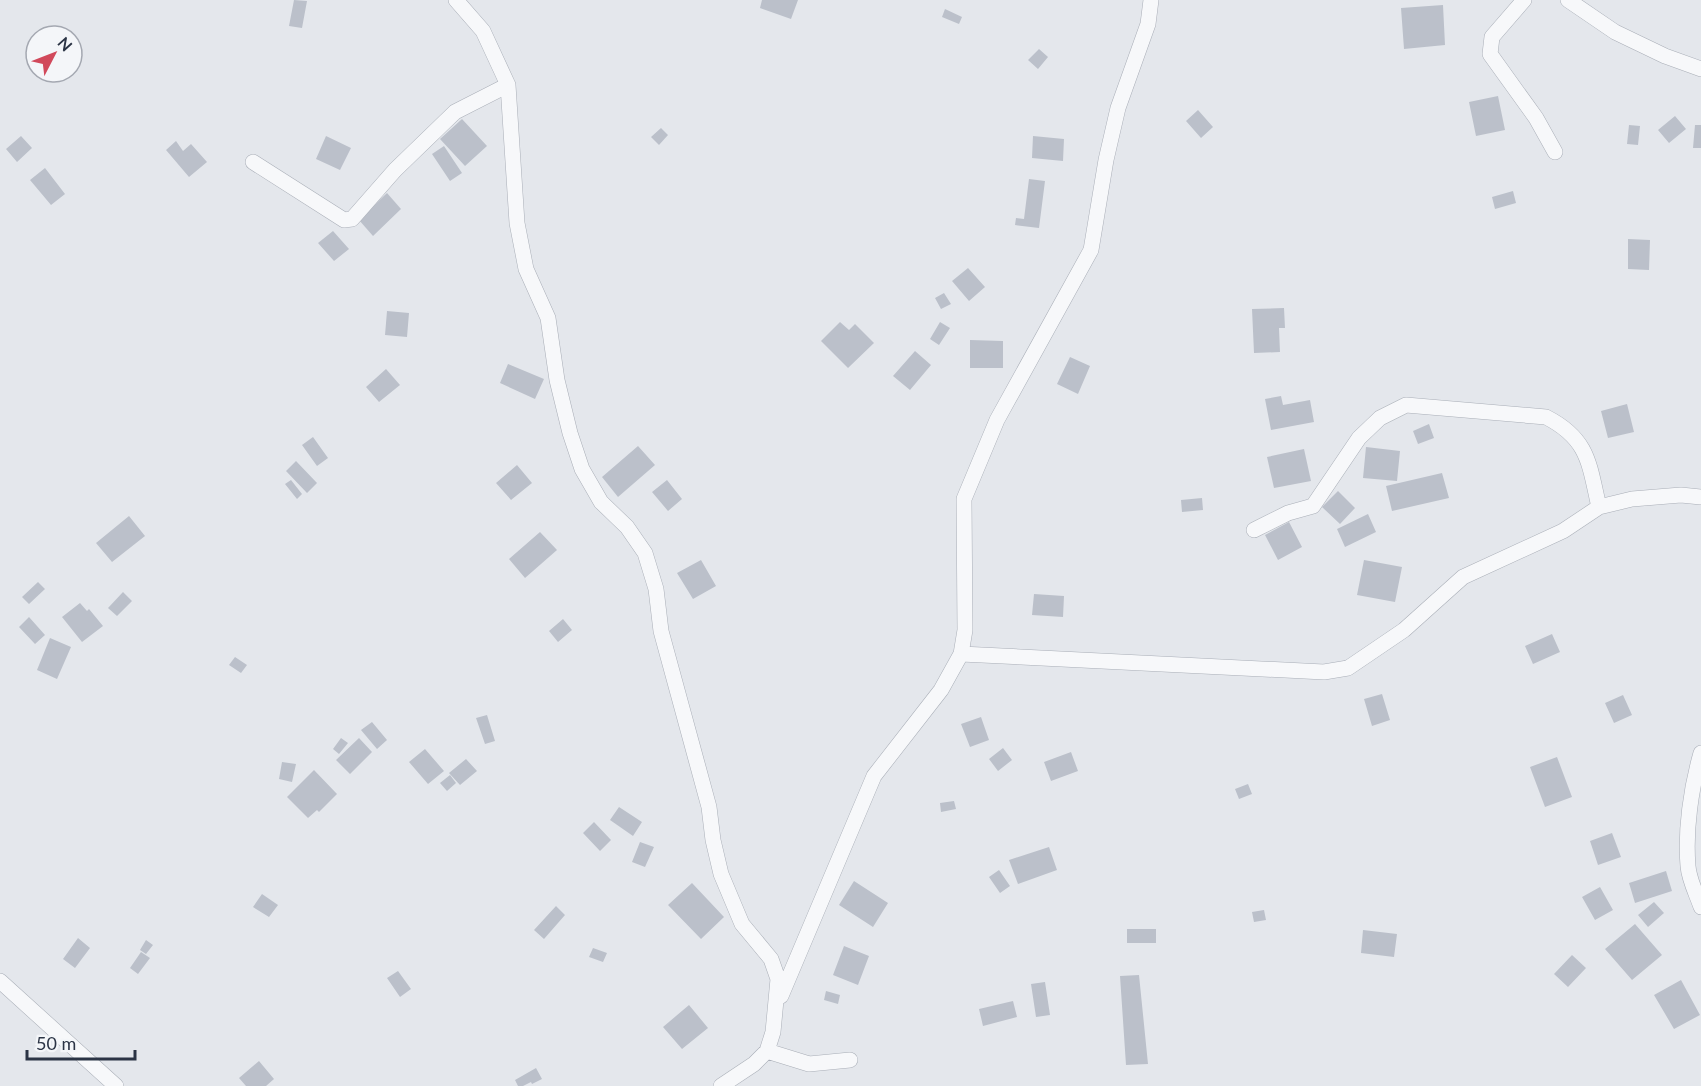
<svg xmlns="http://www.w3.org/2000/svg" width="1701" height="1086" font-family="Lato,sans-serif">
<rect width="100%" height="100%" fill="#e4e7ec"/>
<!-- building -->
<path fill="#bbc0ca" d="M294,0L307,1L302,28L289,26Z
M762,0H798L791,19L760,8Z
M1443,5L1445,45L1404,49L1401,8Z
M945,9L962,17L959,24L942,17Z
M1039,49L1048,57L1038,69L1028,60Z
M1498,96L1505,130L1476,136L1469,102Z
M1198,110L1213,127L1201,138L1186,121Z
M1675,116L1686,129L1669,143L1658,130Z
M462,119L487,146L465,166L440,139Z
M1629,125L1640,126L1638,145L1627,144Z
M1695,125H1701V148H1693Z
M661,128L668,135L659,145L651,137Z
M21,136L32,148L17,162L6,149Z
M326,136L351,148L340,170L316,159Z
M1033,136L1064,139L1063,161L1032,158Z
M176,141L183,151L191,144L207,162L189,177L166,150Z
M444,146L462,173L450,181L432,154Z
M45,168L65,194L51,205L30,180Z
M1029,179L1045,181L1039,228L1015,225L1016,218L1024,219Z
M1513,191L1516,203L1495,209L1492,197Z
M387,193L401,209L373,236L359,220Z
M333,231L349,249L334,261L318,243Z
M1628,239L1650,240L1649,270L1628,269Z
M968,268L985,287L969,301L952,281Z
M944,293L951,304L941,309L935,298Z
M1284,308L1285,328H1279L1280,352L1254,353L1252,309Z
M387,311L409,313L407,337L385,335Z
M840,322L849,330L855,324L874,343L848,368L821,341Z
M940,322L950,328L939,345L930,339Z
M970,340L1003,341V368H970Z
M915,351L931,365L910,390L893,376Z
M1070,357L1090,366L1078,394L1057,384Z
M508,364L544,379L535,399L500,383Z
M386,369L400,385L379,402L366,387Z
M1281,396L1283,405L1310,400L1314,422L1271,430L1265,399Z
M1627,404L1634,432L1608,438L1601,411Z
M1429,424L1434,438L1418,444L1413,431Z
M313,437L328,458L317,466L302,445Z
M638,446L655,465L618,497L602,477Z
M1366,447L1400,451L1397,481L1363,478Z
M1304,449L1311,481L1274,488L1267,457Z
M296,461L317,483L307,493L286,471Z
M517,465L532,483L511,500L496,483Z
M1442,473L1449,498L1392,511L1386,486Z
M291,480L302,494L297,499L285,484Z
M667,480L682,499L668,511L652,492Z
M1338,491L1355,508L1340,524L1322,507Z
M1202,498L1203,510L1182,512L1181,500Z
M1368,514L1376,532L1345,547L1337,529Z
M129,516L145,536L112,562L96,543Z
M1289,522L1302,547L1278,560L1265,535Z
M540,532L557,550L525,578L509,559Z
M701,560L716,586L693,599L677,573Z
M1364,560L1402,567L1395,602L1357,595Z
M38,582L45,589L29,604L22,597Z
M123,592L132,601L117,616L108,608Z
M1034,594L1064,596L1063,617L1032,615Z
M80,603L87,611L89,609L103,626L82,642L62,617Z
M29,617L45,635L35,644L19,627Z
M563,619L572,630L558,642L549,631Z
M1552,634L1560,652L1533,664L1525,646Z
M50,638L71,647L57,679L37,670Z
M235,657L247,665L241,673L229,665Z
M1382,694L1390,720L1372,726L1364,699Z
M1623,695L1632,715L1614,723L1605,703Z
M487,715L495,741L485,744L476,718Z
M981,717L989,740L970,747L961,724Z
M372,722L387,740L377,749L361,730Z
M341,738L348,743L339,754L333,749Z
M359,738L372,752L350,774L336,760Z
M1003,748L1012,760L998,771L989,759Z
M425,749L444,771L428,784L409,762Z
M1071,752L1078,771L1051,781L1044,762Z
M1557,757L1572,797L1545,807L1530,767Z
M466,759L477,771L460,785L449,773Z
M282,762L296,764L292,782L279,779Z
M314,770L337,794L319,812L317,810L308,818L287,797Z
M450,775L456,783L447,791L440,783Z
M1248,784L1252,794L1239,799L1235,789Z
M954,801L956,809L941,812L940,803Z
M619,807L642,822L633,836L610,820Z
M594,822L611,840L600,851L583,833Z
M1612,833L1621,857L1598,865L1590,841Z
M640,842L654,847L645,867L632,862Z
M1049,847L1057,870L1018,884L1009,860Z
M999,870L1010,886L1000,893L989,877Z
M1666,871L1672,891L1635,903L1629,883Z
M854,881L888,903L873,927L839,905Z
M692,883L724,917L701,939L668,905Z
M1600,887L1613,910L1595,920L1582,897Z
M262,894L278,905L269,917L253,907Z
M1654,902L1664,913L1648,927L1638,915Z
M556,906L565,915L544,939L534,930Z
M1264,910L1266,920L1254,922L1252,912Z
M1635,924L1662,955L1632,980L1605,949Z
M1127,929H1156V943H1127Z
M1363,930L1397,934L1394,957L1361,953Z
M78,938L90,948L75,968L63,959Z
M146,940L153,945L146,954L140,950Z
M844,946L869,956L858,985L833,975Z
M593,948L607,953L603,962L589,957Z
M141,952L150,958L138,974L130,968Z
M1572,955L1586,968L1568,987L1554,974Z
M398,971L411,989L400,997L387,978Z
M1139,975L1148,1064L1126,1065L1120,976Z
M1681,980L1700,1015L1674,1029L1654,995Z
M1045,982L1050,1015L1036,1017L1031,984Z
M826,991L840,995L838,1004L824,1000Z
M1013,1001L1017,1017L983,1026L979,1009Z
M689,1005L708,1028L682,1049L663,1027Z
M259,1061L274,1079L266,1086H246L239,1078Z
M536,1068L542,1079L532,1084L531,1082L523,1086H518L515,1080Z"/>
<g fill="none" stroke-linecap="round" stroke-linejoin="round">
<!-- street casing -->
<g stroke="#a9aeb7" stroke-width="16">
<path id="street" d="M456,0L483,31L508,85L517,223L526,269L548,318L557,380L570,433L582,469L601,502L627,527L645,553L656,589L661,631L709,807L713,840L721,874L742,924L771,959L778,979L773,1032L767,1051L754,1064L721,1086
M1524,0L1492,37L1490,54L1536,118L1555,152
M1568,0L1615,32L1665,56L1701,69
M253,162L344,220L352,219L395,170L455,112L508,85
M1254,530L1288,513L1313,506L1359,438L1380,418L1406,405L1546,417C1589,439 1589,464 1599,507
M961,654L1324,672L1348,668L1404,630L1463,577L1563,531L1599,507L1632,499L1681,495L1701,497
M1701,753C1691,788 1685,830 1688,866C1689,880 1697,895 1701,907
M0,981L116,1086
M781,996L874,776L941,690L961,654L965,630L964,499L997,420L1091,250L1106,160L1118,108L1148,24L1151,0
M767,1051L809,1064L850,1060"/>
</g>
<!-- street -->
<use href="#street" stroke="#f7f8fa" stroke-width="15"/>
</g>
<!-- north arrow -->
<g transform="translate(54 54) rotate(48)"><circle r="28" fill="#f4f6f9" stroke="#a4a8b1" stroke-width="1.5"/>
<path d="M0-4.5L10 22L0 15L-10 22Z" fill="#d1495b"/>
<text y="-9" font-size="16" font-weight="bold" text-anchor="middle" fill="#2b3445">N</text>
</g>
<!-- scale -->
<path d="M27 1050v9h108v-9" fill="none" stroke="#2b3445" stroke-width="3"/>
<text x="36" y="1050" font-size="18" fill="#2b3445" stroke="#f4f6f9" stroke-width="4.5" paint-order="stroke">50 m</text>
</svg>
